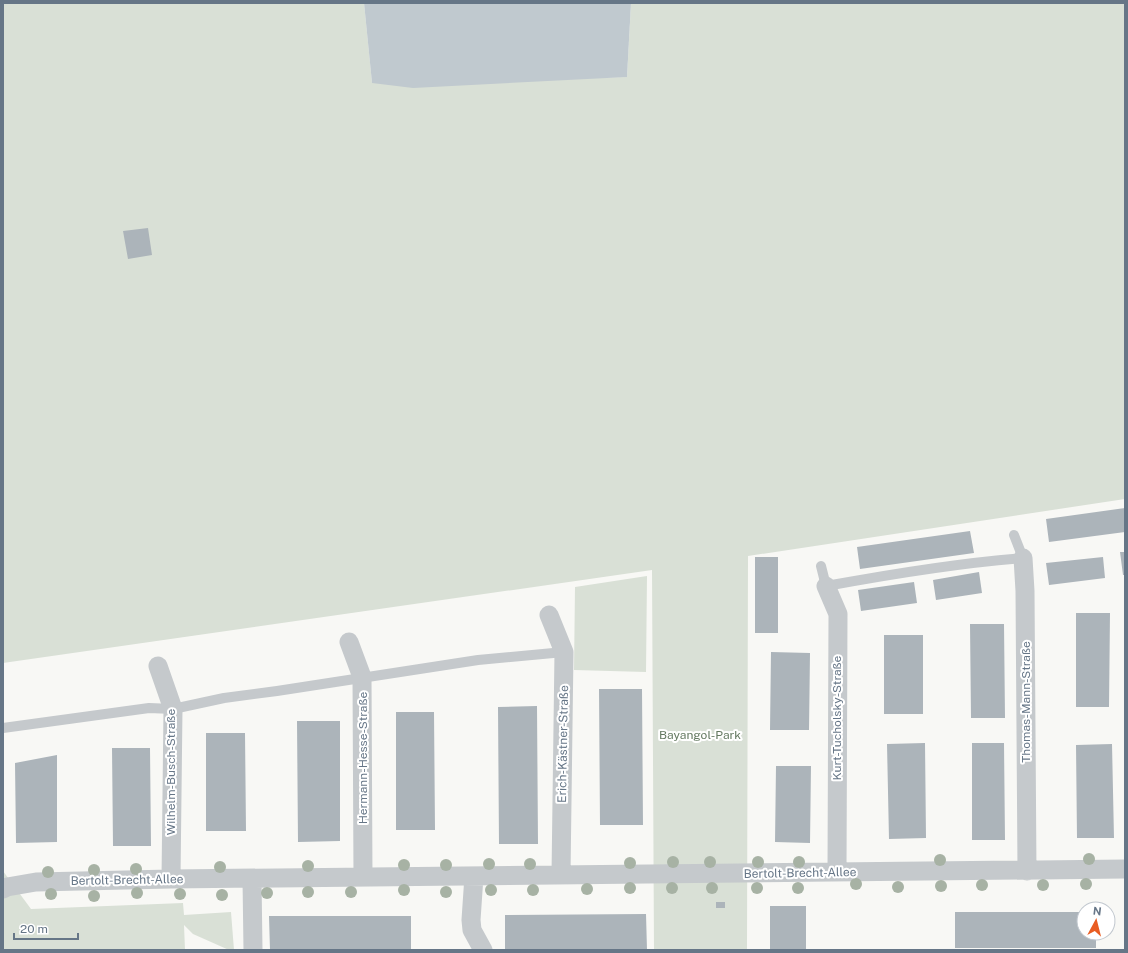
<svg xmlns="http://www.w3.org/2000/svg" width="1128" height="953" font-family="'Public Sans',sans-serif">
<rect width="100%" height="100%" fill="#f8f8f5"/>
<!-- green -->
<path fill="#d9e0d6" d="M3,3H364L372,83L627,77L631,3H1125V499L748,556L747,950H654L652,570L3,663Z
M647,576L646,672L574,670L575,587Z
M3,871L31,909L183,903L184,915L231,912L234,950H229L193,934L184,925L185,950H3Z"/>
<!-- water -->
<path fill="#c0c9cf" d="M364,3H631L627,77L413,88L372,83Z"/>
<!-- building -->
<path fill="#acb4ba" d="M148,228L152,255L128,259L123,231Z
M1125,508V532L1049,542L1046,519Z
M970,531L974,553L860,569L857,547Z
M1120,552H1125V575H1123Z
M755,557H778V633H755Z
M1103,557L1105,578L1049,585L1046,563Z
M979,572L982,593L936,600L933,580Z
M914,582L917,603L861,611L858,590Z
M1076,613H1110L1109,707H1076Z
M970,624H1004L1005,718H971Z
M884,635H923V714H884Z
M771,652L810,653L809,730H770Z
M599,689H642L643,825H600Z
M537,706L538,844H499L498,707Z
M396,712H434L435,830H396Z
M297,721H340V841L298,842Z
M206,733H245L246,831H206Z
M925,743L926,838L889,839L887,744Z
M972,743H1004L1005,840H972Z
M1112,744L1114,838H1077L1076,745Z
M112,748H150L151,846H113Z
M57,755V842L16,843L15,763Z
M776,766H811L810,843L775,842Z
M716,902H725V908H716Z
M770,906H806V950H770Z
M955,912H1084V933H1096V948H955Z
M646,914L647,950H505V915Z
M269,916H411V950H270Z"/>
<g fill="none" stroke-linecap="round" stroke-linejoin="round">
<!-- service -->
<path stroke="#c5c9cc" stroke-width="10" d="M821,566L826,586C891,574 957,563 1023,558L1014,535
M3,728L149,708L173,709L224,698L277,691L478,660L564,652"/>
<!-- minor -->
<path stroke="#c5c9cc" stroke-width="19" d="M1023,558L1025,591L1027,871
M826,586L838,614L837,872
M549,615L564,652L561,875
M349,642L362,677L363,877
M158,666L173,709L171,879
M474,876L471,920L472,930L483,950
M252,879L253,950
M3,889L7,887L36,882L171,879L1125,869"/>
</g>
<!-- trees -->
<g fill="#a7b2a4">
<circle cx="1089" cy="859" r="6"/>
<circle cx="940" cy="860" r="6"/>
<circle cx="673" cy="862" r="6"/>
<circle cx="710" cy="862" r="6"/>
<circle cx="758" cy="862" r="6"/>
<circle cx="799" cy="862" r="6"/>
<circle cx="630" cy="863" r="6"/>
<circle cx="489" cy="864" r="6"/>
<circle cx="530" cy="864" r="6"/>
<circle cx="404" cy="865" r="6"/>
<circle cx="446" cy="865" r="6"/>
<circle cx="308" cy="866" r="6"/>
<circle cx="220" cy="867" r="6"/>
<circle cx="136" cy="869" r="6"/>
<circle cx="94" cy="870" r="6"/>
<circle cx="48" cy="872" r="6"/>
<circle cx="856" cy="884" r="6"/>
<circle cx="1086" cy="884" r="6"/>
<circle cx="982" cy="885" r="6"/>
<circle cx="1043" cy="885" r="6"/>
<circle cx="941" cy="886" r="6"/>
<circle cx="898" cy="887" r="6"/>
<circle cx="630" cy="888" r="6"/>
<circle cx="672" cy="888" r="6"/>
<circle cx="712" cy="888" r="6"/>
<circle cx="757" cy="888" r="6"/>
<circle cx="798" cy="888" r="6"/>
<circle cx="587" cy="889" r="6"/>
<circle cx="404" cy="890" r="6"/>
<circle cx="491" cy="890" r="6"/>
<circle cx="533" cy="890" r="6"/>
<circle cx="308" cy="892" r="6"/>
<circle cx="351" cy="892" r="6"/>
<circle cx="446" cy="892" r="6"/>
<circle cx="137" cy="893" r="6"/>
<circle cx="267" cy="893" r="6"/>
<circle cx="51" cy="894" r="6"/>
<circle cx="180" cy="894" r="6"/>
<circle cx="222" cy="895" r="6"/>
<circle cx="94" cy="896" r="6"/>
</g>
<g text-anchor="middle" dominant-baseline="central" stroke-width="4" stroke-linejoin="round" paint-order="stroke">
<!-- street labels -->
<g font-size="12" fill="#667687" stroke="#fff">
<text transform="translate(1026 702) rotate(-90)">Thomas-Mann-Straße</text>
<text transform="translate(837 718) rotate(-90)">Kurt-Tucholsky-Straße</text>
<text transform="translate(563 744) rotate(-89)">Erich-Kästner-Straße</text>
<text transform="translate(363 758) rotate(-90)">Hermann-Hesse-Straße</text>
<text transform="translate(171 772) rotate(-90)">Wilhelm-Busch-Straße</text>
<text transform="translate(800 873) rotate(-1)">Bertolt-Brecht-Allee</text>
<text transform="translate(127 880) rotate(-1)">Bertolt-Brecht-Allee</text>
</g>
<!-- park labels -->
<g font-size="12" fill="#647961" stroke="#fff">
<text x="700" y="735">Bayangol-Park</text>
</g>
</g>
<!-- border -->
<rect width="1128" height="953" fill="none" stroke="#667687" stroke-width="8"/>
<!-- north arrow -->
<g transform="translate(1096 921) rotate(7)"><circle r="19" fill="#ffffff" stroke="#c2c8cf"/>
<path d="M0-3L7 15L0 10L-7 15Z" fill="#e95d23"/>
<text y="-6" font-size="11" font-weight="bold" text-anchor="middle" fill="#667687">N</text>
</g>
<!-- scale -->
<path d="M14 933v6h64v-6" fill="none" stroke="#667687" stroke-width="2"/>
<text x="20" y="933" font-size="12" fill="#667687" stroke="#ffffff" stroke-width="3" paint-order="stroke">20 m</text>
</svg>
